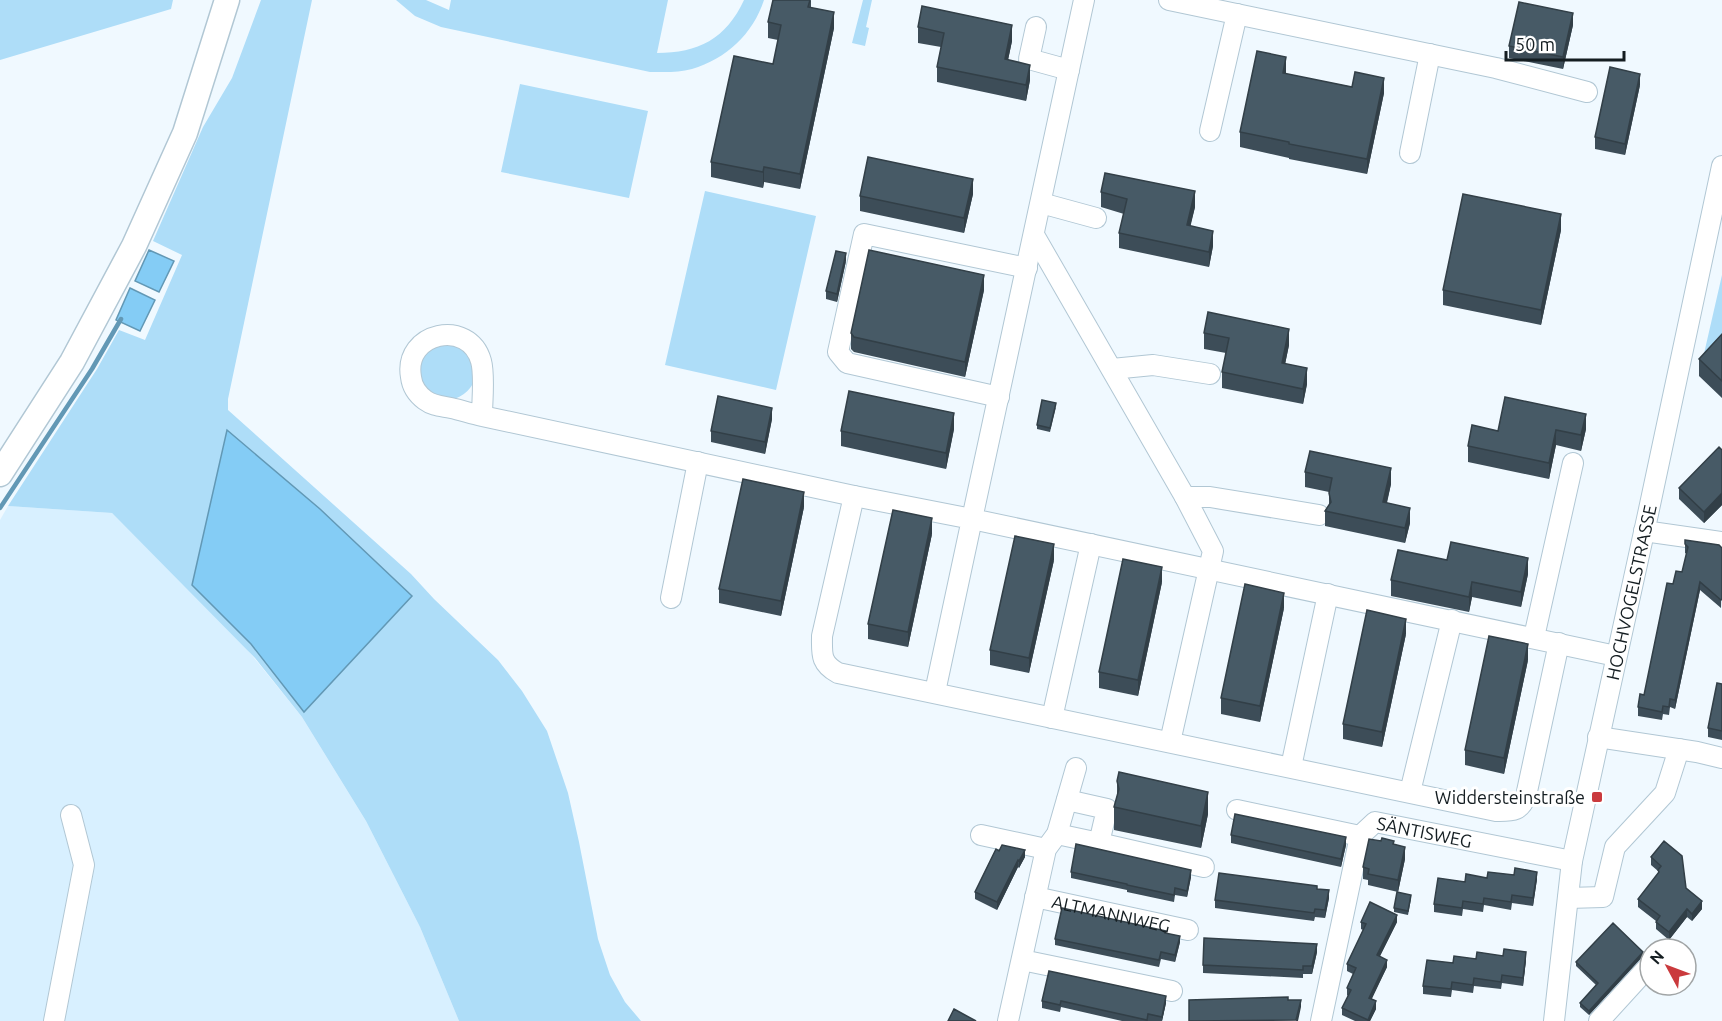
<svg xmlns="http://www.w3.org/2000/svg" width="1722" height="1021" font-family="Ubuntu,sans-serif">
<rect width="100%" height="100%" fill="#f0f9ff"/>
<!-- built -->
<path fill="#d8f0ff" d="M8,506L112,513L246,648L302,717L366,821L420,927L459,1021H0V520Z"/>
<!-- green -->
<path fill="#aeddf8" d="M0,0H173L171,9L0,60Z
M261,0H312L228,399V410L411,574L434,599L498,660L522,691L547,731L568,793L579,842L598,939L610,975L625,1002L641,1021H459L420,927L366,821L302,717L255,658L112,513L8,506L97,369L119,330L145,340L182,255L153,241L203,127L232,78Z
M396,0H426L449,10L451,0H668L657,53C698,53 726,39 744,0H764C753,34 726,59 692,69C678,73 664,72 650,72L441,27L415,16Z
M863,0H872L866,27L869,28L865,46L852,43Z
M520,84L648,111L629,198L501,172Z
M705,191L816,216L776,390L665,365Z
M1722,275V337L1703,358Z
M452,341L472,356C472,363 475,373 474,380C471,393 452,404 439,399C433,397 426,389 420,385L418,360L422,353Z"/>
<!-- water -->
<path fill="#84ccf5" stroke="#6298b5" stroke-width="1.5" d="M149,250L174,261L159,292L135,281Z
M130,288L155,300L140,331L116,320Z
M227,430L320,509L412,596L304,712L251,644L192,585Z"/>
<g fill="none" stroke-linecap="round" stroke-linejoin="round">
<!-- stream -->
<path stroke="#6298b5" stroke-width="4.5" d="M0,508L92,369L121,319"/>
<!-- minor casing -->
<g stroke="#b1c7d4" stroke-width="22">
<g id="minor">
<path d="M1084,0L972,519L1616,656"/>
<path d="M1169,0L1496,68L1587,92"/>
<path d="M1036,27L1029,59L1069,70"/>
<path d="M1210,131L1237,14"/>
<path d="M1410,153L1430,54"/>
<path d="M1041,203L1096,218"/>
<path d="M1034,235L1185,497L1213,551L1170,742"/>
<path d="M1112,369L1153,365L1210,374"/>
<path d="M999,397L847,363L838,352L864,234L1027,268"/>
<path d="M482,416C482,401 485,375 481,361C469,318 403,332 411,377C412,386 417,394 425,400C433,406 441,406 451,408C461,410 472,414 482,416L854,496L972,519L935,692"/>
<path d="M854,496L822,636C822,654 820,663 838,673L1496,811C1512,811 1520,812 1526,796L1559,643"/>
<path d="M1185,497H1210L1319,515"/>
<path d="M1644,531L1722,542"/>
<path d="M671,598L698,462"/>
<path d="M1534,637L1573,463"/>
<path d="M1052,718L1091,544"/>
<path d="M1598,737L1697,752L1722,758"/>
<path d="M1291,767L1328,594"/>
<path d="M1410,792L1452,620"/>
<path d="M1237,810L1360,836"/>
<path d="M1057,834L1099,843L1107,809L1067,800"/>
<path d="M981,835L1046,849"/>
<path d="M1099,843L1204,867"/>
<path id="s1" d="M1035,897L1188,930"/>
<path d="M1568,898L1603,897L1615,847L1665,793L1679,749"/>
<path d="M1022,960L1172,991"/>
<path d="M54,1021L84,865L71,815"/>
<path d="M1008,1021L1046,849L1057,834L1076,768"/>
<path id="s2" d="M1321,1021L1360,836L1375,822L1572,861"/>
<path id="s3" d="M1554,1021L1572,861L1648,514L1722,166"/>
<path d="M1599,1021L1650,965"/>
</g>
</g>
<!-- major casing -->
<g stroke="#b1c7d4" stroke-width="27">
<path id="major" d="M0,474L72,362L134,246L185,133L227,0"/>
</g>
<!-- minor -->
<use href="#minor" stroke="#fff" stroke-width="20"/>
<!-- major -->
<use href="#major" stroke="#fff" stroke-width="24"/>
</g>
<!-- wall -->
<path fill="#3d4d58" d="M811,0V8L834,28L800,189L764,182L763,188L711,177V162L773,64L778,40L768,38V22Z
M1573,25L1563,69L1509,58V46Z
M918,27L1012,41L1008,60L1030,80L1026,101L937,82V67L941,47L918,43Z
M1286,74L1384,93L1367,174L1289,159V158L1240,147V132Z
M1640,85L1625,155L1595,149V137Z
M1101,192L1195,207L1190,226L1213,246L1209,267L1119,248V233L1124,214L1101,207Z
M973,194L964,233L860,211V196Z
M1561,230L1541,325L1443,305V290Z
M846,261L837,302L826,299V291Z
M984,290L965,377L854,352L851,349V333Z
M1204,333L1289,345L1285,364L1307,384L1303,404L1222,388V372L1226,353L1204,349Z
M1722,334V398L1699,376V359Z
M1056,407L1050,432L1037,429V425Z
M772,419L765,454L711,442V431Z
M954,429L946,469L841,446V431Z
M1586,429L1581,451L1556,445L1549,479L1468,462V446L1498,431Z
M1722,450V505L1704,523L1679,499V488Z
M1305,472L1391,484L1387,503L1410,523L1405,543L1325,526V511L1329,505V492L1305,487Z
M804,507L781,616L719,603V589Z
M932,534L908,647L868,639V624Z
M1685,544L1722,548L1721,608L1700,590L1675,709L1670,707L1669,715L1663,714L1662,720L1638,716V707L1644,695L1673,584L1682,572L1687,554L1685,553Z
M1054,560L1029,673L990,665V650Z
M1447,560L1528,574L1521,607L1472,597L1469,612L1391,596V580Z
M1162,582L1138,696L1099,688V672Z
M1284,608L1260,722L1221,714V698Z
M1406,634L1382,747L1343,739V724Z
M1528,660L1504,774L1465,765V750Z
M1722,684V740L1708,737V728Z
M1117,781L1208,814L1201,848L1114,830V807L1117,796Z
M1231,835L1346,845L1341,867L1231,843Z
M1664,841L1686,888L1702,909L1692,921L1687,917L1669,940L1656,929V921L1638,907V899L1658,874V871L1651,865V857Z
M1394,845L1405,859L1398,892L1368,885V880L1363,879V867Z
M996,849L1025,857L1019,868L1018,867L997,910L975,899V892Z
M1071,872L1191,877L1187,897L1175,895L1174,902L1127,892V890L1071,878Z
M1487,878L1537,879L1533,906L1512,903L1511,910L1484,905L1483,912L1463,909L1462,916L1434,912V904L1465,882Z
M1317,889L1329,898L1325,918L1315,917L1314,921L1215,908V900Z
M1411,899L1408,915L1394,912V908Z
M1361,922H1397L1380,956L1387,967L1371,999L1376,1009L1370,1021H1355L1342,1015V1008L1348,996L1347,995V988L1353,974L1347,971V964L1363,930L1361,929Z
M1166,933L1180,942L1175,962L1161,959L1159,967L1055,945V939Z
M1317,952L1312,974H1303V978L1203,973V965Z
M1643,956L1589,1015L1580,1007V1003L1596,985L1576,966V962Z
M1476,959L1526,960L1523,986L1502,983L1501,989L1474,986L1473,993L1452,990L1451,997L1423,994V986L1453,963Z
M1049,971L1166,1003L1162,1021H1122L1061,1007L1060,1012L1042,1008V1001Z"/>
<!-- shaded-wall -->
<path fill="#323f47" d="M834,12V28L800,189V174Z
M1573,13V25L1563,69V57Z
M1012,25V41L1005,74V59Z
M1286,57V73L1283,88V73Z
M1030,65V80L1026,101V85Z
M1640,74V85L1625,155V144Z
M1384,78V93L1367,174V159Z
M764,167V182L763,188V172Z
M973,179V194L964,233V218Z
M1195,191V207L1187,241V225Z
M1561,214V230L1541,325V310Z
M1213,231V246L1209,267V252Z
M846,253V261L837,302V294Z
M984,275V290L965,377V362Z
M1289,329V345L1282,379V363Z
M1307,368V384L1303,404V389Z
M772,408V419L765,454V442Z
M954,413V429L946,469V453Z
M1586,414V429L1581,451V435Z
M1556,430V445L1549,479V463Z
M1391,468V484L1383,518V502Z
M804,492V507L781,616V601Z
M1722,493V505L1704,523V512Z
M1410,508V523L1405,543V528Z
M932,518V534L908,647V632Z
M1054,544V560L1029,673V658Z
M1528,558V574L1521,607V592Z
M1162,567V582L1138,696V680Z
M1472,582V597L1469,612V597Z
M1700,582V590L1675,709V700Z
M1284,593V608L1260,722V706Z
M1406,619V634L1382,747V732Z
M1528,644V660L1504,774V758Z
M1208,792V814L1201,848V826Z
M1346,837V845L1341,867V859Z
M1405,847V859L1398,892V880Z
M1025,850V857L1019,868V861Z
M1018,860V867L997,910V902Z
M1191,870V877L1187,897V891Z
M1537,872V879L1533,906V898Z
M1329,890V898L1325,918V910Z
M1702,901V909L1692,921V914Z
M1687,909V917L1669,940V932Z
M1397,915V922L1377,962V955Z
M1180,936V942L1175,962V955Z
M1317,944V952L1312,974V966Z
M1526,952V960L1523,986V978Z
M1643,952V956L1589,1015V1011Z
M1387,960V967L1369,1005V998Z
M1166,996V1003L1162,1021V1017Z
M1301,1000V1007L1298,1021H1296Z
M1376,1001V1009L1370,1021H1368Z"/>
<!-- building -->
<path fill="#475a66" stroke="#323f47" stroke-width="1.5" d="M773,0H810L808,7L834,12L800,174L764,167L763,172L711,162L734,56L773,64L781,25L768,22Z
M1519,2L1573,13L1563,57L1509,46Z
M922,6L1012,25L1005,59L1030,65L1026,85L937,67L944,33L918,27Z
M1257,51L1286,57L1283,73L1352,87L1355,72L1384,78L1367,159L1289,144V142L1240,132Z
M1610,67L1640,74L1625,144L1595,137Z
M868,157L973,179L964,218L860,196Z
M1105,173L1195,191L1187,225L1213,231L1209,252L1119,233L1127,199L1101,192Z
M1463,194L1561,214L1541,310L1443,290Z
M869,250L984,275L965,362L854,337L851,333Z
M836,251L846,253L837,294L826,291Z
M1208,312L1289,329L1282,363L1307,368L1303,389L1222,372L1229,338L1204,333Z
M1722,334V381L1699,359Z
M849,391L954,413L946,453L841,431Z
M718,396L772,408L765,442L711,431Z
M1505,397L1586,414L1581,435L1556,430L1549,463L1468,446L1472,425L1498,431Z
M1042,400L1056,403L1050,428L1037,425Z
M1719,447L1722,450V493L1704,512L1679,488Z
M1310,451L1391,468L1383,502L1410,508L1405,528L1325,511L1331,502L1329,493L1332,478L1305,472Z
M743,479L804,492L781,601L719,589Z
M893,510L932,518L908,632L868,624Z
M1015,536L1054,544L1029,658L990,650Z
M1685,540L1719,545L1722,548V599L1721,600L1700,582L1675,700L1670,699L1669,707L1663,706L1662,712L1638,707L1640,694L1644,695L1667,583L1673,584L1676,571L1682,572L1688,547L1685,544Z
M1451,542L1528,558L1521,592L1472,582L1469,597L1391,580L1398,550L1447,560Z
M1123,559L1162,567L1138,680L1099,672Z
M1245,584L1284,593L1260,706L1221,698Z
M1367,610L1406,619L1382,732L1343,724Z
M1489,636L1528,644L1504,758L1465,750Z
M1717,683L1722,684V731L1708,728Z
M1119,772L1208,792L1201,826L1114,807L1119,789L1117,781Z
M1235,814L1346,837L1341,859L1231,835Z
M1382,838L1394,841L1393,844L1405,847L1398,880L1368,874L1369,869L1363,867L1369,839L1381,841Z
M1664,841L1682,856L1686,888L1702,901L1692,914L1687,909L1669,932L1656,922L1660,916L1638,899L1659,872L1658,870L1661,866L1651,857Z
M1076,844L1191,870L1187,891L1175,888L1174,895L1127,885V884L1071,872Z
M1002,845L1025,850L1019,861L1018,860L997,902L975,892L996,849L999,851Z
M1515,868L1537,872L1533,898L1512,895L1511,902L1484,898L1483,904L1463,901L1462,908L1434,904L1438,878L1465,882L1466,874L1487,878L1488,872L1514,875Z
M1219,873L1317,886V889L1329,890L1325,910L1315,909L1314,913L1215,900Z
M1397,892L1411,895L1408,911L1394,908Z
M1370,902L1397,915L1377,955L1387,960L1369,998L1376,1001L1368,1020L1342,1008L1351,990L1347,988L1356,968L1347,964L1366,924L1361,922Z
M1062,908L1166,931L1165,933L1180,936L1175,955L1161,952L1159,960L1055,939Z
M1613,923L1643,952L1589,1011L1580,1003L1598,983L1576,962Z
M1204,938L1317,944L1312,966H1303V970L1203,965Z
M1504,949L1526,952L1523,978L1502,975L1501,982L1474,978L1473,985L1452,982L1451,989L1423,986L1427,960L1453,963L1454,956L1476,959L1477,952L1503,956Z
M1049,971L1166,996L1162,1017L1148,1014L1147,1020L1061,1001L1060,1005L1042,1001Z
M1288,997V1000H1301L1296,1020L1189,1021V1000Z
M954,1009L976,1021H948Z"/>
<!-- markers -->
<rect fill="#ca3a3d" stroke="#fff" stroke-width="2" x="1591" y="791" width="12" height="12" rx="3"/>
<g text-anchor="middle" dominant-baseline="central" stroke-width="6" stroke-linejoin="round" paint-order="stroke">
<!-- street labels -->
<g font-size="18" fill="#141d21" stroke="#fff">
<text stroke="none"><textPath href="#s3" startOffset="436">HOCHVOGELSTRASSE</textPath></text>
<text stroke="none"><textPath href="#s2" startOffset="260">SÄNTISWEG</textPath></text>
<text stroke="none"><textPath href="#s1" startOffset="78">ALTMANNWEG</textPath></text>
</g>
<!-- poi labels -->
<g font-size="18" fill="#141d21" stroke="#fff" text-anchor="end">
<text x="1585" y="797">Widdersteinstraße</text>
</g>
</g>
<!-- north arrow -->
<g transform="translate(1668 967) rotate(311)"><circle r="28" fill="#ffffff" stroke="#a1a5a6" stroke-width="1.5"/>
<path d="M0-4.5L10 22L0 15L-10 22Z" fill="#ca3a3d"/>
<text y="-9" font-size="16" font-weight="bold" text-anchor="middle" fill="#141d21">N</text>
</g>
<!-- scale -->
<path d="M1506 51v9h118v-9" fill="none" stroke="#141d21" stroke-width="3"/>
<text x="1515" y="51" font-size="18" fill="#141d21" stroke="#ffffff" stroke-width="4.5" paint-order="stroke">50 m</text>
</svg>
